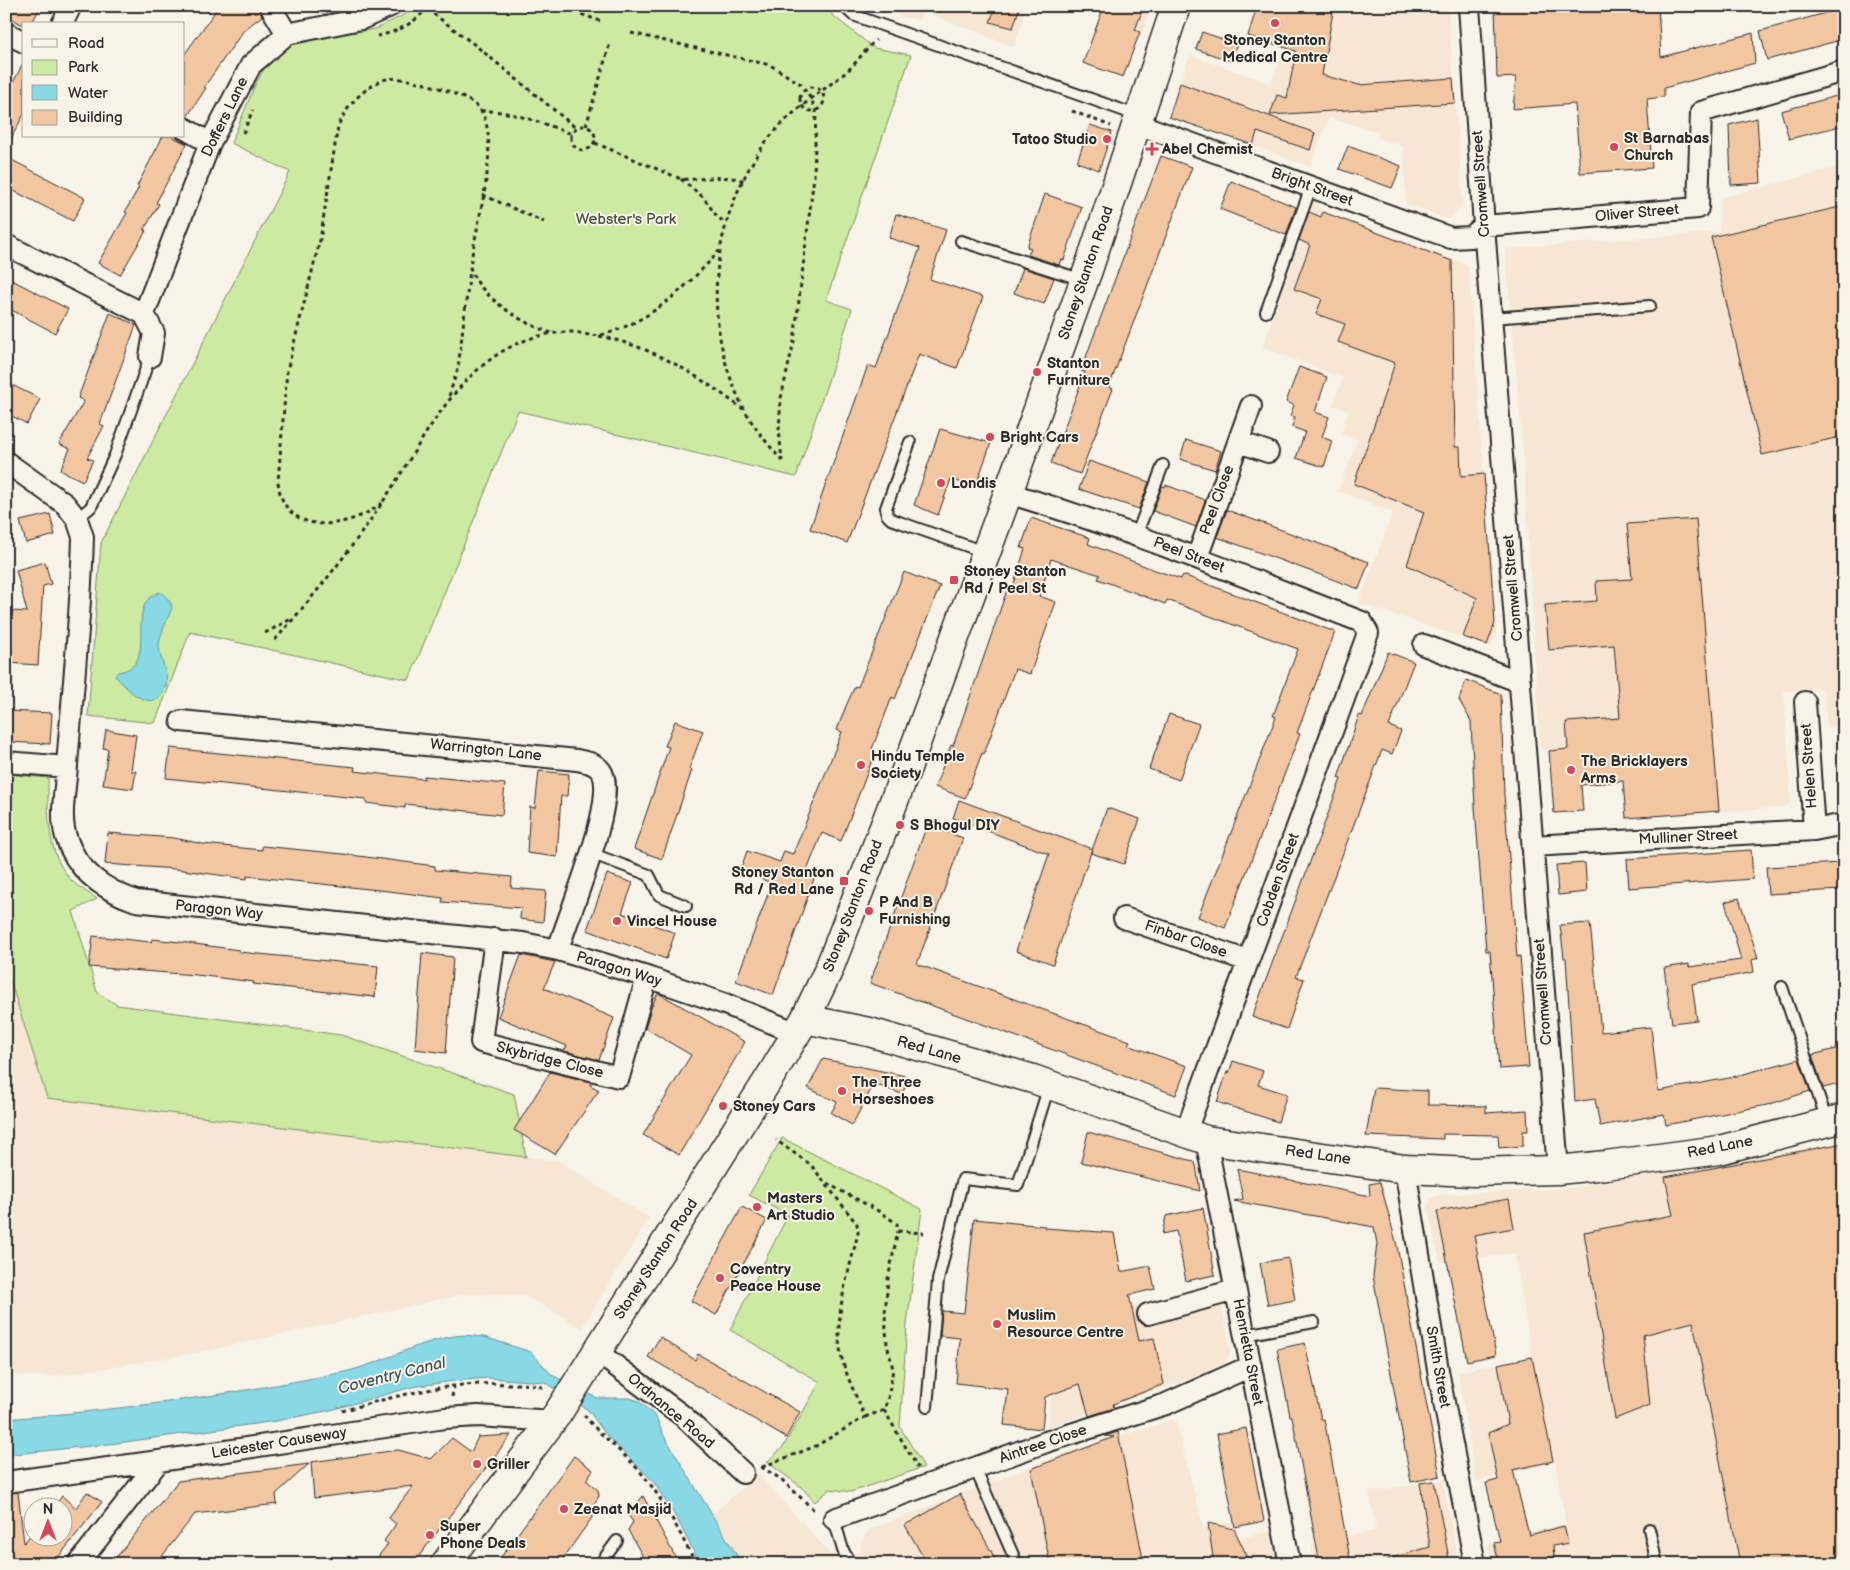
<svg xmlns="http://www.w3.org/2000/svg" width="1850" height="1570" font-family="'Balsamiq Sans',sans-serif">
<rect width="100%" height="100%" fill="#f7f3e8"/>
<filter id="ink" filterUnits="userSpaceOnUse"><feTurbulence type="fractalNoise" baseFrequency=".02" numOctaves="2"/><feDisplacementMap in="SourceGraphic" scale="10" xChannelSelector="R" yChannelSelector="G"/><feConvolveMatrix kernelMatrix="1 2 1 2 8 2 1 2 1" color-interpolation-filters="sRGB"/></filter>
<g filter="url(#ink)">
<!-- built -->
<path fill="#f6e6d3" d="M866,6H1027L1014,47L923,11L919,21Z
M1078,6H1151L1143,33L1136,27Z
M1304,6H1448L1463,207L1448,219L1406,204L1403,146L1377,138L1379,132L1329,118L1310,167L1253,145L1264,112L1180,83L1190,55L1271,84L1282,55L1293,64Z
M1844,166V725L1827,728L1823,688L1784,691L1791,802L1785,807L1626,818L1620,747L1549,751L1540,748L1523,449L1505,249L1719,232L1721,198Z
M1314,201L1323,212L1468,265L1496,633L1491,647L1359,603L1393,512L1338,491L1358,440L1341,434L1349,411L1333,405L1343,378L1263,347Z
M6,967L48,1098L558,1161L649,1218L582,1328L524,1295L465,1294L206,1351L57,1376L6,1375Z
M1844,1142V1564H1491L1487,1543L1566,1524L1555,1462L1476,1481L1458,1372L1532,1357L1515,1253L1440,1262L1428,1209L1431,1198L1441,1195L1570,1188Z
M1218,1286L1230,1350L1228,1359L1213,1371L1061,1422L1047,1431L1052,1394L1127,1307Z
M1175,1419L1203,1527L1233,1522L1236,1539L1272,1531L1278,1564H742L713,1514L758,1474L830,1554L860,1553L861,1542L869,1530L1063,1454Z
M1443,1480L1458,1564H1315L1311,1545L1376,1530L1369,1492Z"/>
<!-- green -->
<path fill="#cdeaa2" stroke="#7c8a66" d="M413,6H830L832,15L874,48L911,55L826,300L852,309L796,477L518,411L409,680L190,632L155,723L88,716L101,543L290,172L231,143L256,83L273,53L294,41L376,29L409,12Z
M6,774L48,778C48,813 46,854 72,881C79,888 89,893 97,899L73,911L97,992L117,1005L341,1035L514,1094L526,1157L47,1098L6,967Z
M782,1138L922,1209L907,1324L900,1427L924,1467L851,1492L830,1489L815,1502L800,1486L767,1462L783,1447L820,1382L730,1330L788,1215L749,1195Z"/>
<!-- water -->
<path fill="#89d8e6" stroke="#63939b" d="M160,592C165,595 171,602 172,607C172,610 160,633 159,644C159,667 177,678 158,699C141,706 126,687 115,676L118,672C162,667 121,603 160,592Z
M463,1335L484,1337L531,1352L552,1375L597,1398H630L639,1401L656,1417L663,1434L742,1564H700L677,1519L653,1481L607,1436L588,1410L544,1382L488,1378L454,1381L412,1387L331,1410L276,1421L118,1443L6,1455V1419C120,1410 232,1395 344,1372C385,1363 420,1339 463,1335Z"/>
<!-- building -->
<path fill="#f3c6a2" stroke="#2b2b2b" d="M6,6H41L31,24H21L6,15Z
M219,6H258L262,16L244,30L204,87L206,88L187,117L184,116V55Z
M996,6H1020L1013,28L990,22Z
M1104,6H1144L1135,30L1140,32L1123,77L1083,63Z
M1257,6H1334L1322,75L1359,85L1453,78L1455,103L1270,115L1277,95L1287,98L1296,51L1248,36Z
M1495,6H1658L1661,57L1753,33L1755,63L1664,88V97L1647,99L1652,168L1580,173L1575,104L1513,109L1516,77L1497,78Z
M1844,8V39L1767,60L1760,31Z
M1202,32L1237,44L1231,61L1196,49Z
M24,61V114L6,148V97Z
M1180,83L1315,133L1310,150L1257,132L1253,145L1169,117Z
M1844,94V125L1789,139L1781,111Z
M1757,118L1761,183L1731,185L1729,125Z
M1090,125L1112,132L1099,170L1077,162Z
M163,136H171L187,144L156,203L159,204L144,230L146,231L120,275L98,263L127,213L125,212L139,187L137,186Z
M1348,146L1401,166L1392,188L1339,169Z
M1161,156L1192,167L1109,387L1113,389L1080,474L1051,463L1085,372L1081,371L1090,346Z
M6,157L85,198L73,221L6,187Z
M1231,181L1296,207L1286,235L1220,209Z
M1045,194L1082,207L1064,260L1061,259L1059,265L1028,255L1031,248L1027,247Z
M1844,206V436L1762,455L1711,237Z
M1309,212L1321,217L1323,212L1452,261L1455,447H1460L1461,476L1484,474L1495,623L1487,645L1463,637L1477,598L1407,565L1424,512L1354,484L1395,363L1338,342L1345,324L1316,314L1322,299L1294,289L1310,245L1299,240Z
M896,214L946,230L930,279L983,297L957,368L919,354L847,543L810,529L868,365L876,368L920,248L889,238Z
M1023,268L1054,278L1044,304L1014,293Z
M6,277L68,309L55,333L6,307Z
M110,313L136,325L100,424L104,426L87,458L93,460L83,481L60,470L70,449L59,444L84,401L78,398Z
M1299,367L1327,377L1315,412L1329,417L1322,437L1332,441L1324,467L1296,458L1305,432L1292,427L1295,417L1290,416L1294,405L1286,402Z
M6,382L40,399L27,424L6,413Z
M940,429L991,443L975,488L951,479L938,515L914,505Z
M1186,440L1221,451L1215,470L1180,459Z
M1089,461L1149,482L1139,509L1079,489Z
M1166,485L1203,499L1205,501L1196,527L1153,511L1162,486L1165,487Z
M1227,510L1369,562L1359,589L1217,537Z
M50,514L55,535L26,543L20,521Z
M1031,518L1090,538L1088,544L1155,570L1181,579L1183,575L1335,632L1297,733L1300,734L1293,752L1225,928L1198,917L1256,769L1276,717L1273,716L1298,649L1167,600L1165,604L1098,579L1100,575L1051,559L1039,596L1056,602L1030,674L1015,669L984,754L982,753L965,798L935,787L951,745L953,746L1008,587H1013L1025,549L1021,548Z
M1696,519L1719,811L1626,818L1623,781L1581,785L1583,811L1554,813L1549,751L1568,749L1566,722L1620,718L1614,645L1549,650L1545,605L1597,601L1596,581L1632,579L1627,524Z
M45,562L51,584L43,586L38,665L7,663L11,611L27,612L16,570Z
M904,572L940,586L895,699L892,697L872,749L876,750L841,841L822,833L806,873L815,876L773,995L736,981L772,883L740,871L747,851L780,862L784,851L793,854L842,732L837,730L846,706L855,686L858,687Z
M1388,652L1414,662L1389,726L1401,731L1392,754L1382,750L1296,977L1304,979L1287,1029L1252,1017L1341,779L1338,778L1359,715L1362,716Z
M1466,680L1501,694L1504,795L1517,957L1520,956L1529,1067L1499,1069L1490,951H1486L1475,807L1471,721L1459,700Z
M6,711L52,713L50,744L6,742Z
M1169,714L1199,724L1179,780L1149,769Z
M675,721L703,731L689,769L692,770L662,859L634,849L669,747L665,746Z
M106,730L136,735L131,771H136L133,789L103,785L108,749L103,748Z
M170,748L355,767L354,771L398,776L424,779V776L505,784L502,815L405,804V808L391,806L366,803V799L166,778Z
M539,771L569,774L567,796H561L557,857L527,853L530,807L535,808Z
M959,800L1092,849L1053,964L1016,951L1049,854L953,818Z
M1107,808L1140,819L1124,864L1091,853Z
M927,825L963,838L917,964L1130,1041L1128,1045L1187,1066L1176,1095L870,983Z
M108,833L174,838L203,844L262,850V846L343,854L435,866V870L512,877L511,888L546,891L543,922L520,919L521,908L442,902L443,898L397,892L247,876V879L176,869L105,864Z
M1751,850L1753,879L1629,888L1627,859Z
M1585,863L1587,892L1558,895L1556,865Z
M1840,863L1841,890L1768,894L1766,867Z
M607,874L633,883L622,913L675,933L666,959L587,930Z
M1739,898L1758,958L1752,960L1754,972L1692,984L1697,1020L1672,1023L1664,968L1689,964V967L1741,960L1725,902Z
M1590,923L1601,1032L1651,1027L1658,1091L1729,1078L1799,1059L1810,1091L1767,1105L1666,1125L1664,1114L1600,1126L1595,1099L1575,1102L1566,958H1564L1560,925Z
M93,936L151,942L152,939L180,942L239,950V952L378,966L375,997L253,984L254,982L196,975L89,967Z
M422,953L453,957L446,1053L415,1049Z
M521,955L555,962L544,988L614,1018L599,1060L564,1051L567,1046L498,1017Z
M658,993L745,1042L679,1155L643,1135L691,1055L645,1028L651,1008Z
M1844,1047V1083L1823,1088L1812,1055Z
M823,1059L882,1071L910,1077L902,1094L874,1084L852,1125L831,1113L837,1102L808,1088Z
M1233,1061L1263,1071L1258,1085L1287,1094L1278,1122L1217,1102L1227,1072L1229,1073Z
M550,1072L591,1082L590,1085L599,1090L555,1154L514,1130Z
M1374,1088L1428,1091V1105L1486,1106V1113L1527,1110L1528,1131H1523V1146L1499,1148L1498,1135L1443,1134V1139L1366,1136Z
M1088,1132L1193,1161L1196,1165L1200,1191L1081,1162Z
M1844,1143V1564H1740L1693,1322L1643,1335L1650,1405L1615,1419L1584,1232L1673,1215L1665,1177Z
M1237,1169L1370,1196L1369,1184L1380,1182L1397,1246L1440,1476L1411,1482L1373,1276L1377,1244L1374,1227L1234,1201L1243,1199Z
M1509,1199L1514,1228L1474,1235L1496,1355L1467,1361L1437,1211Z
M742,1207L767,1220L716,1315L691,1301Z
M1203,1208L1215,1275L1186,1281L1176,1231L1162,1234L1166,1216Z
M974,1219L1045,1226V1228L1114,1233L1121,1272L1150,1266L1155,1289L1129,1295L1139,1341L1154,1338L1164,1384L1113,1404L1114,1408L1089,1416L1080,1384L1045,1397L1042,1429L1004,1425L1008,1389L956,1383L960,1338L940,1336L942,1311L964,1313Z
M1288,1258L1295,1300L1268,1305L1260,1263Z
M660,1337L695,1360L698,1354L800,1412L786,1438L648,1357Z
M1305,1343L1321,1419H1324L1351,1564H1320L1292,1416H1290L1277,1349Z
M1532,1357L1553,1461L1513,1470L1529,1535L1564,1526L1568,1543L1553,1546L1554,1557L1529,1564H1499L1494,1542L1500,1541L1486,1483L1498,1480L1488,1433L1508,1424L1498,1364Z
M1246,1428L1264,1521L1235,1527L1217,1434Z
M1118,1432L1144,1564H1050L1031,1469L1114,1437L1105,1436Z
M511,1435L413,1564H372L388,1544L384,1541L396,1524L389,1518L413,1486L314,1498L311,1462L398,1450L431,1459L452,1438L471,1452L478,1437Z
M574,1456L593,1470L586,1480L598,1490L599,1496L591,1509L596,1512L559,1564H496Z
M309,1464L276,1494L277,1504L195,1514L156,1564H111L178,1481Z
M1434,1481L1450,1564H1389L1388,1559L1430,1547L1420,1483Z
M18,1492L24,1543L32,1533V1538H62V1508H53L62,1496L76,1508L87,1492L102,1502L53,1564H6V1494Z
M960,1494L998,1564H927L905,1525Z
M643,1496L679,1564H647L628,1530L633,1522L628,1515Z
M1208,1523L1234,1529L1251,1564H1214Z"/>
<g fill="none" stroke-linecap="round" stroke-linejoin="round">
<!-- lane casing -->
<g stroke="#2b2b2b" stroke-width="14">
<path id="lane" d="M844,6L853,15L1139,116
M961,241L1083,280
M1266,312L1311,187
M1491,318L1650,306
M910,442L886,508L887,515L891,519L984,552
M77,519L91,507L115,455L150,357
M1136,536L1163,465
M590,853L649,875L659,895L686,906
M1782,987L1827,1121
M1245,1335L1314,1322
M927,1407L938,1280L963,1179L1018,1185L1049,1086
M975,1468L1017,1564
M834,1519L843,1550L850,1564
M1649,1529L1657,1564
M600,1564L617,1541"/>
</g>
<!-- street casing -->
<g stroke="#2b2b2b" stroke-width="24">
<path id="street" d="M270,6L287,34
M1469,6L1484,226L1558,1170
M62,24L71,6
M6,33L24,42
M1138,124L1451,238L1471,237L1484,226L1698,208L1701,112L1844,71
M184,128L210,143
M6,245L144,314L154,333L150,357
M144,314L210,143L251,65L287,34L361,19L390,6
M1239,442L1268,452
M6,462L65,504L77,519L83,537C81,614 73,689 67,765C66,788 59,815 66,837C77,872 104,890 136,901L523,943L558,950L647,977L725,1004L797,1033
M1008,493C1128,529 1245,577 1362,622L1368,633L1185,1134
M1197,558L1251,406
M1424,645L1520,682
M1805,702L1814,830
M181,721L577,760C587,762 595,763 601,771C620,796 567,917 558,950
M6,762L67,767
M1532,846L1814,830L1844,824
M1124,918L1248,961
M495,939L481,1042L619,1077L647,977
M1206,1140L1290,1564
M1405,1169L1439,1376L1475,1564
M1148,1314L1235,1290
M597,1352L683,1416L743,1473
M6,1482L159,1461L445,1418L478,1416L553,1421
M834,1519L1046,1442L1166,1404L1251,1366
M78,1564L159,1461"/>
</g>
<!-- secondary casing -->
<g stroke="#2b2b2b" stroke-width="31">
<path id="secondary" d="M805,1019L869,1032L1033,1079L1206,1140L1405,1169L1473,1172L1558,1170L1606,1165L1719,1150L1844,1118
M591,1361L773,1072L805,1019L829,969L908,765L1008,493L1088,270L1176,6
M445,1564L558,1413"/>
</g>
<!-- path -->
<path stroke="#2b2b2b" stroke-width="3" stroke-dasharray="4 4" stroke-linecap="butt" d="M559,6L600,21
M427,9L475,45L576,128
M631,33L770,65L801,84L811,99L816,111L814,176L794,341L781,398L779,430L782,461
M377,36C398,32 416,23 428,6
M800 99a12 12 0 1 1 24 0a12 12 0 1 1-24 0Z
M481,111C508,109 547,125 572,134
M1072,111L1111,126
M571 138a12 12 0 1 1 24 0a12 12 0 1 1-24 0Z
M586,126L610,43
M243,133L253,110
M595,143L681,179C701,181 724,173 744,181
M681,179L703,197L718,218L727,223
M483,195L544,222
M599,336C658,348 696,375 743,409
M449,396L458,368L470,270
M782,461C769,445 754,428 744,409C701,326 709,226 761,149C782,117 816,96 845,73C857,63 865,49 876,40
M382,503C349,530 282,538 278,481L287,371L320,240L338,126C346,107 363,88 383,80C401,73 462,93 477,106C482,111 484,116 486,123C496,161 476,226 470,267C478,296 524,325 552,333
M265,633L293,618
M275,640C314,596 351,550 384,500C416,452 441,398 487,362C511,343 540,332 571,332C580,332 591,337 601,335C649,323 687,287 719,251
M827,1183C850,1197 876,1207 897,1224L898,1231L924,1233
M452,1397L454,1386
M884,1410L918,1468
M342,1411C398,1395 452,1381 510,1384C522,1384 534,1384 545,1388
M584,1415C599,1434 618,1448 634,1465C661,1493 678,1530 696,1564
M865,1417L884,1410L888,1399L893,1369L887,1344L885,1314L888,1279L898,1231
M761,1467L781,1479L816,1512
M762,1467L816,1446L865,1417C857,1398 848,1380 842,1359C832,1318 849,1273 858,1233L857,1224L811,1165L776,1140"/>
<!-- lane -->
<use href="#lane" stroke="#f7f3e8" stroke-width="10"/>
<!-- street -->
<use href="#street" stroke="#f7f3e8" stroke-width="20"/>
<!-- secondary -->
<use href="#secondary" stroke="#f7f3e8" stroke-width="28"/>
<!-- secondary-bridge casing -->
<g stroke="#2b2b2b" stroke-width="31" stroke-linecap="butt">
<path id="secondary-bridge" d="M558,1413L591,1361"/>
</g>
<!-- secondary-bridge -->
<use href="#secondary-bridge" stroke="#f7f3e8" stroke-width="28"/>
</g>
</g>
<!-- markers -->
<g fill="#d1495b" stroke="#f7f3e8" stroke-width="2">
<circle cx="1275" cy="23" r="5"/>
<circle cx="1107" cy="139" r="5"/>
<circle cx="1614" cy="147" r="5"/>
<path d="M1149.5 141.5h5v5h5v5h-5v5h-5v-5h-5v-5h5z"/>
<circle cx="1037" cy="372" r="5"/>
<circle cx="990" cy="437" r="5"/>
<circle cx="941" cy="483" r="5"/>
<rect x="949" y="575" width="10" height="10" rx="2.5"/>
<circle cx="861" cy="765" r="5"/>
<circle cx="1571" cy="770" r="5"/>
<circle cx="900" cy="825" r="5"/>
<rect x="839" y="876" width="10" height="10" rx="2.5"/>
<circle cx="869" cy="911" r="5"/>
<circle cx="617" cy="921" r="5"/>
<circle cx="842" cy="1091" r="5"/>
<circle cx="723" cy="1106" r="5"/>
<circle cx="757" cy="1207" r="5"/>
<circle cx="720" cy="1278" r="5"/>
<circle cx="997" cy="1324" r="5"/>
<circle cx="477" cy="1464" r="5"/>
<circle cx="564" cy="1509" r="5"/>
<circle cx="430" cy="1535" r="5"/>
</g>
<g text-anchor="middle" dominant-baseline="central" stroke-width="4" stroke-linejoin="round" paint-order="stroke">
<!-- poi labels -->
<g font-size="15" font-weight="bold" fill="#2b2b2b" stroke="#f7f3e8" text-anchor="start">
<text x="1275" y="40" text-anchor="middle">Stoney Stanton<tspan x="1275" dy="17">Medical Centre</tspan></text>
<text x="1624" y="138">St Barnabas<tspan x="1624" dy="17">Church</tspan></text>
<text x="1097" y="139" text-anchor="end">Tatoo Studio</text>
<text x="1162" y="149">Abel Chemist</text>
<text x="1047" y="363">Stanton<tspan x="1047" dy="17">Furniture</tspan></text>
<text x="1000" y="437">Bright Cars</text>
<text x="951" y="483">Londis</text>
<text x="964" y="571">Stoney Stanton<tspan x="964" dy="17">Rd / Peel St</tspan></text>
<text x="871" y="756">Hindu Temple<tspan x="871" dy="17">Society</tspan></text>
<text x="1581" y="761">The Bricklayers<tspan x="1581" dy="17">Arms</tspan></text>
<text x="910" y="825">S Bhogul DIY</text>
<text x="834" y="872" text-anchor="end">Stoney Stanton<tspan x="834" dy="17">Rd / Red Lane</tspan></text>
<text x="879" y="902">P And B<tspan x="879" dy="17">Furnishing</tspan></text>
<text x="627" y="921">Vincel House</text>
<text x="852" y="1082">The Three<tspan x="852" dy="17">Horseshoes</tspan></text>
<text x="733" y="1106">Stoney Cars</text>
<text x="767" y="1198">Masters<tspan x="767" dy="17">Art Studio</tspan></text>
<text x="730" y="1269">Coventry<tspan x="730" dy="17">Peace House</tspan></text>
<text x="1007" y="1315">Muslim<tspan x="1007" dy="17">Resource Centre</tspan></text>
<text x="487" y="1464">Griller</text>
<text x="574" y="1509">Zeenat Masjid</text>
<text x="440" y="1526">Super<tspan x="440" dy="17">Phone Deals</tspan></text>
</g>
<!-- street labels -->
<g font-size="15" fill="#2b2b2b" stroke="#f7f3e8">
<text transform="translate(225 117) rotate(-64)">Doffers Lane</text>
<text transform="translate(1481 184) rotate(-94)">Cromwell Street</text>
<text transform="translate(1312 187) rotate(20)">Bright Street</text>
<text transform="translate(1637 213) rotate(-5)">Oliver Street</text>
<text transform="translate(1086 273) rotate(-71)">Stoney Stanton Road</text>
<text transform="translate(1217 500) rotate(-70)">Peel Close</text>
<text transform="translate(1189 555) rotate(21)">Peel Street</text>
<text transform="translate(1513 588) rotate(-95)">Cromwell Street</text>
<text transform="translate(486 750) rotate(6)">Warrington Lane</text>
<text transform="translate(1809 766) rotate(-94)">Helen Street</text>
<text transform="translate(1688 837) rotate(-3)">Mulliner Street</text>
<text transform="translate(1278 880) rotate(-70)">Cobden Street</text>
<text transform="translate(853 906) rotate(-69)">Stoney Stanton Road</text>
<text transform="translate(219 910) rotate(6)">Paragon Way</text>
<text transform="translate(1186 939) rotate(19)">Finbar Close</text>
<text transform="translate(619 969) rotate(17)">Paragon Way</text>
<text transform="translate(1543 992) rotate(-94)">Cromwell Street</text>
<text transform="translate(929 1050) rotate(16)">Red Lane</text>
<text transform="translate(550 1060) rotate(14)">Skybridge Close</text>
<text transform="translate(1720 1147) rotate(-11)">Red Lane</text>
<text transform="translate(1318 1155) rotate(8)">Red Lane</text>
<text transform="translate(656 1259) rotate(-57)">Stoney Stanton Road</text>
<text transform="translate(1248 1352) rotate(79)">Henrietta Street</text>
<text transform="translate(1438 1367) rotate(80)">Smith Street</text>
<text transform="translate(671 1411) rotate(40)">Ordnance Road</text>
<text transform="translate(279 1443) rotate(-9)">Leicester Causeway</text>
<text transform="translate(1043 1444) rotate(-19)">Aintree Close</text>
</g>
<!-- park labels -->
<g font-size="15" fill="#4b5143" stroke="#f7f3e8">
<text x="626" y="219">Webster's Park</text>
</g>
<!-- water labels -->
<g font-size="16" font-style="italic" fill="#42565a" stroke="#f7f3e8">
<text transform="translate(392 1376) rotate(-14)">Coventry Canal</text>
</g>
</g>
<!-- margin -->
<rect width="1850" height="1570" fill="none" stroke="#f7f3e8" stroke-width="25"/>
<rect x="12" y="12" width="1825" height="1545" fill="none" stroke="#2b2b2b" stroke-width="2" filter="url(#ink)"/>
<!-- legend -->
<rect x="22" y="22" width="162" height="115" fill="#f7f3e8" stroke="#a5a39c"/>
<rect x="32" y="39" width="25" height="8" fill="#f7f3e8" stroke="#a5a39c"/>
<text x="68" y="48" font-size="15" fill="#2b2b2b">Road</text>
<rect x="32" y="60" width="25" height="15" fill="#cdeaa2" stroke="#a5a39c"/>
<text x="68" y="72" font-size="15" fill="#2b2b2b">Park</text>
<rect x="32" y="85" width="25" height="15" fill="#89d8e6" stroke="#a5a39c"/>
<text x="68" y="98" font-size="15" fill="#2b2b2b">Water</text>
<rect x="32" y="110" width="25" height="15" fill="#f3c6a2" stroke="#a5a39c"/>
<text x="68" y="122" font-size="15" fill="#2b2b2b">Building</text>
<!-- north arrow -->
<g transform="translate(48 1522)"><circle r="24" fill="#f7f3e8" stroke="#a5a39c"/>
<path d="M0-4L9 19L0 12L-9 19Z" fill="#d1495b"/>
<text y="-8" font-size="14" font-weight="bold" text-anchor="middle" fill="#2b2b2b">N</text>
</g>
</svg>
